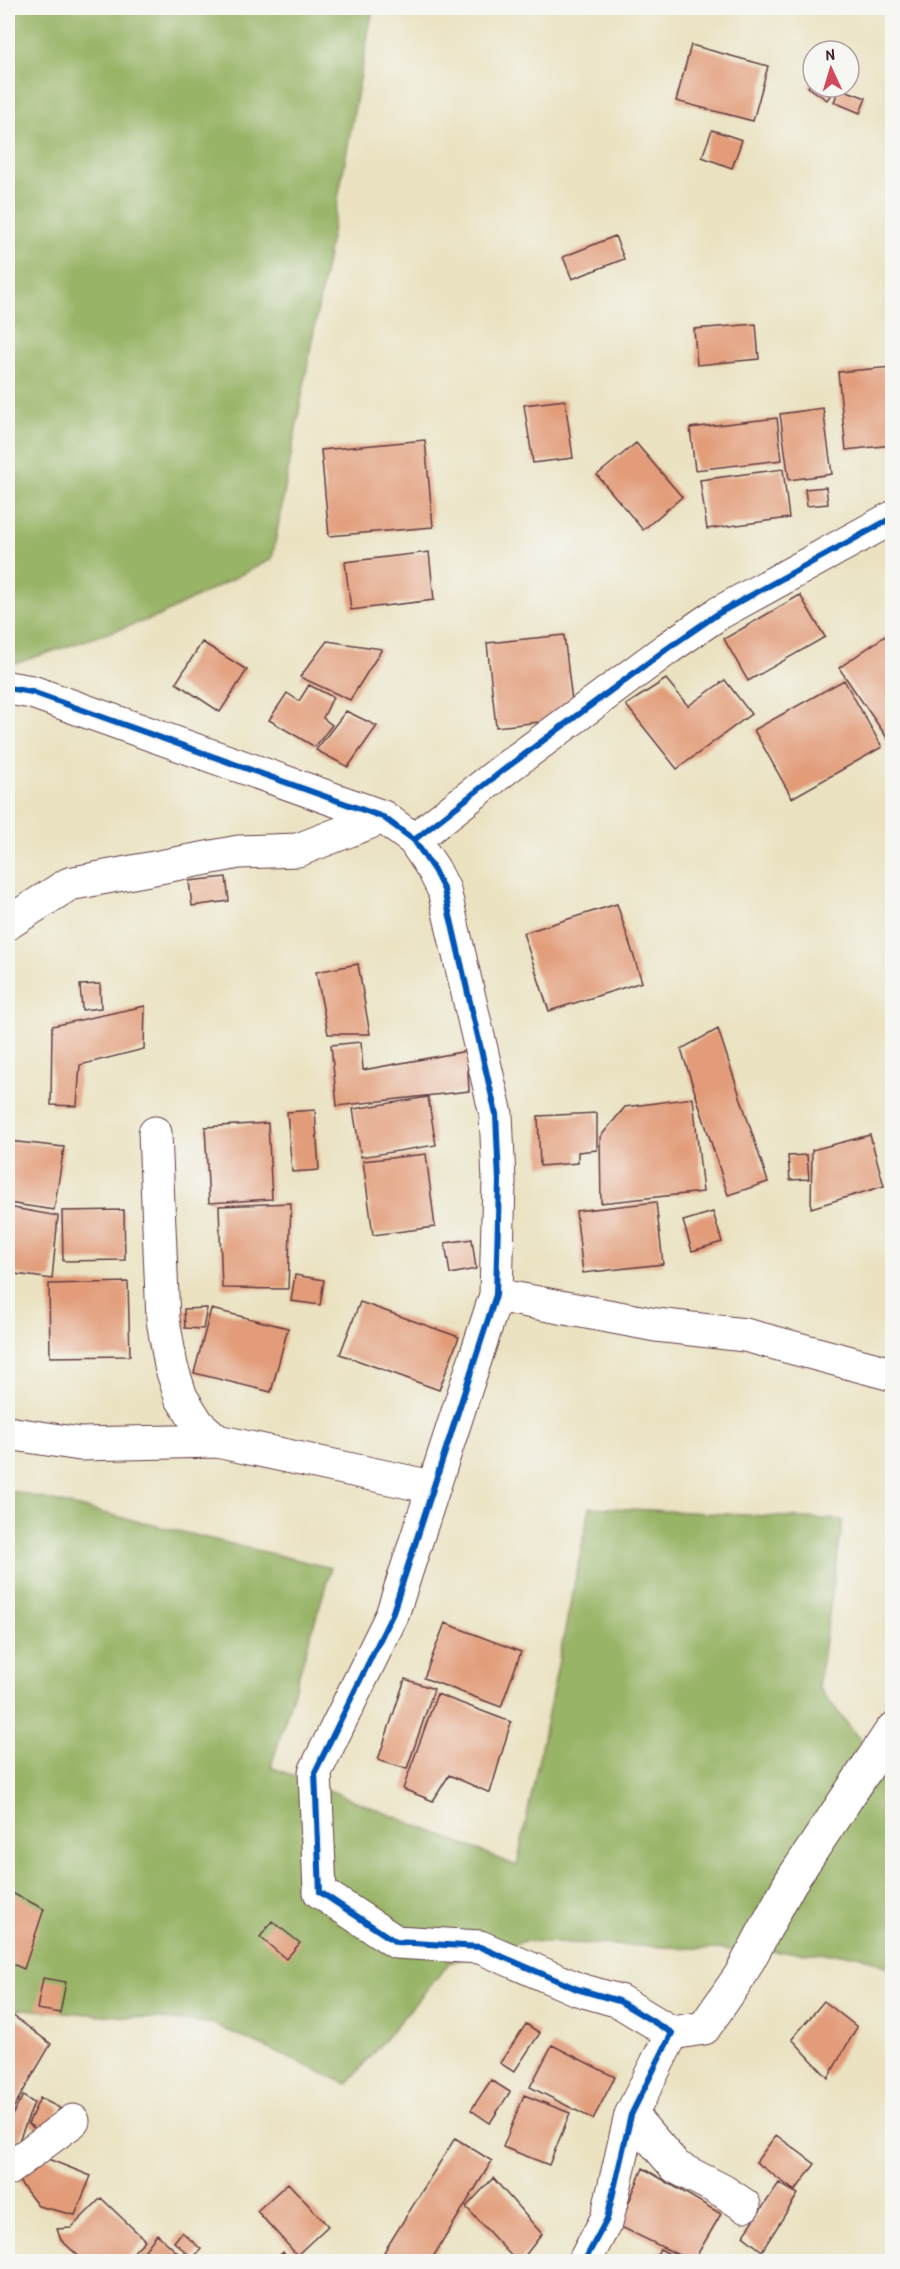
<svg xmlns="http://www.w3.org/2000/svg" width="900" height="2269" font-family="'Patrick Hand',sans-serif">
  <rect width="100%" height="100%" fill="#f6f6f2"/>
  <filter id="ink" filterUnits="userSpaceOnUse"><feTurbulence type="fractalNoise" baseFrequency=".0167" numOctaves="2"/><feDisplacementMap in="SourceGraphic" scale="12" xChannelSelector="R" yChannelSelector="G"/><feConvolveMatrix kernelMatrix="1 2 1 2 8 2 1 2 1" color-interpolation-filters="sRGB"/></filter>
  <filter id="wash" filterUnits="userSpaceOnUse"><feTurbulence type="fractalNoise" baseFrequency=".008" numOctaves="4" result="noise"/><feDisplacementMap in="SourceGraphic" scale="24" xChannelSelector="R" yChannelSelector="G"/><feGaussianBlur stdDeviation="1.35" result="paint"/><feColorMatrix in="noise" values="0 0 0 0 0 0 0 0 0 0 0 0 0 0 0 0 0 1.4 0 .05"/><feComposite in="paint" operator="in"/></filter>
  <g filter="url(#wash)">
    <rect width="100%" height="100%" fill="#eae2c1"/>
    <!-- forest -->
    <path fill="#98b466" stroke="#716a48" stroke-width="1.5" d="M8 8H373L272 559 159 616 8 666Z
      M8 1490 331 1568 271 1767 517 1866 590 1507 843 1520 818 1687 892 1780V1969L858 1955 524 1941 449 1963 347 2084 211 2023 22 2009 8 2012Z"/>
    <g id="blocks">
      <!-- building -->
      <path fill="#e29c79" d="M691 45 768 66 753 121 676 101Z
        M813 79V87H836L827 100 808 87Z
        M839 88 866 98 860 113 834 102Z
        M712 130 742 140 732 168 702 157Z
        M615 236 624 259 572 279 563 257Z
        M756 324 759 359 697 365 694 329Z
        M892 367V445L846 450 838 372Z
        M565 400 573 458 533 463 524 405Z
        M823 408 832 474 789 480 780 414Z
        M777 418 782 460 695 470 690 428Z
        M425 440 433 527 329 536 321 450Z
        M636 443 682 497 643 530 597 475Z
        M783 469 789 518 707 529 700 480Z
        M826 487 828 504 807 506 805 489Z
        M429 552 434 600 351 610 345 562Z
        M800 595 825 637 748 681 724 639Z
        M564 635 574 718 496 727 487 643Z
        M885 636 892 647V745L839 668Z
        M327 641 382 649 350 700 300 677Z
        M202 642 247 670 220 712 176 683Z
        M666 679 688 706 725 680 751 714 677 769 626 705Z
        M844 680 882 747 792 798 754 730Z
        M309 685 333 697 323 718 332 725 315 747 269 720 287 693 299 701Z
        M346 711 377 726 348 767 316 750Z
        M226 877 229 901 192 906 189 881Z
        M617 904 642 982 549 1011 523 933Z
        M358 964 370 1034H328L316 972Z
        M100 984 101 1008 82 1010 80 985Z
        M145 1006 144 1049 80 1065 77 1106 51 1105 52 1026Z
        M718 1029 768 1182 728 1195 681 1049Z
        M361 1042 363 1070 467 1051 469 1091 337 1106 331 1045Z
        M428 1097 436 1145 361 1157 353 1109Z
        M693 1098 703 1192 601 1203 600 1137 625 1107Z
        M315 1110 319 1170 292 1172 287 1112Z
        M597 1113V1150L578 1152V1163L540 1166 538 1116Z
        M268 1123 272 1199 209 1203 205 1127Z
        M870 1135 884 1186 811 1208 812 1150Z
        M8 1141 64 1147 54 1210 8 1203Z
        M426 1154 435 1227 373 1235 363 1161Z
        M807 1155 809 1179 790 1180 788 1156Z
        M656 1202 663 1264 583 1273 576 1211Z
        M291 1203 288 1289 222 1288 219 1206Z
        M8 1207 58 1216 52 1279 8 1273Z
        M124 1210 125 1260 63 1261 62 1211Z
        M713 1212 722 1242 692 1251 683 1221Z
        M472 1239 476 1269 450 1274 445 1243Z
        M295 1275 324 1280 320 1305 291 1301Z
        M128 1282 130 1356 50 1357 49 1284Z
        M360 1302 459 1337 439 1390 340 1354Z
        M207 1308 203 1329 185 1328 184 1309Z
        M211 1309 288 1328 271 1392 194 1373Z
        M445 1623 521 1652 501 1707 424 1678Z
        M405 1679 434 1689 407 1769 378 1760Z
        M437 1694 511 1722 490 1793 449 1775 433 1801 403 1789Z
        M8 1891 44 1909 24 1969 8 1962Z
        M272 1921 300 1943 286 1959 260 1937Z
        M43 1978 66 1982 60 2013 37 2009Z
        M824 2001 857 2027 828 2078 792 2039Z
        M8 2012 51 2044 8 2117Z
        M526 2024 540 2033 514 2072 500 2063Z
        M552 2045 615 2077 593 2119 530 2087Z
        M491 2080 510 2092 490 2123 471 2110Z
        M524 2095 570 2113 549 2165 503 2147Z
        M23 2096 34 2103 16 2148 8 2141V2123Z
        M40 2098 60 2108 44 2134 28 2124Z
        M776 2135 815 2164 795 2191 756 2162Z
        M455 2138 492 2161 430 2262H399L384 2252Z
        M38 2155 91 2176 75 2215 38 2206 18 2180Z
        M643 2168 721 2214 693 2262 619 2226Z
        M493 2178 542 2234 520 2262H517L466 2207Z
        M288 2183 328 2226 297 2255 257 2211Z
        M779 2183 798 2194 762 2251 743 2236Z
        M101 2198 145 2240 124 2262H85L61 2240 57 2229 71 2228Z
        M182 2232 201 2249 193 2258 174 2242Z
        M157 2234 188 2262H136Z
        M660 2249 685 2262H653Z
        M283 2252 291 2262H272Z"/>
    </g>
  </g>
  <g filter="url(#ink)">
    <use href="#blocks" fill-opacity="0" stroke="#623c42" stroke-width="1.5"/>
    <g fill="none" stroke-linecap="round" stroke-linejoin="round">
      <defs>
        <path id="minor" d="M8 688 32 692 383 817 414 840 434 870 444 890 496 1114 499 1181 496 1295 392 1615 315 1772 320 1892 396 1942 480 1947 577 1989 619 2001 672 2033 631 2115 607 2219 584 2262
          M414 840 506 768 668 648 719 613 892 518
          M8 923 69 884 239 852 298 850 383 817
          M155 1133 163 1320 171 1366 181 1397 198 1424 217 1441 432 1487
          M496 1295 656 1325 745 1335 892 1374
          M8 1433 80 1444 217 1441
          M672 2033 704 2028 740 1976 790 1883 892 1730
          M631 2115 676 2167 723 2191 744 2205
          M8 2169 73 2121"/>
      </defs>
      <!-- minor casing -->
      <use href="#minor" stroke="#623c42" stroke-width="35"/>
      <!-- minor -->
      <use href="#minor" stroke="#fff" stroke-width="33"/>
      <defs>
        <path id="cycleway" d="M8 688 32 692 383 817 414 840 434 870 444 890 496 1114 499 1181 496 1295 392 1615 315 1772 320 1892 396 1942 480 1947 577 1989 619 2001 672 2033 631 2115 607 2219 584 2262
          M414 840 506 768 668 648 719 613 892 518"/>
      </defs>
      <!-- cycleway casing -->
      <use href="#cycleway" stroke="#f6f6f2" stroke-width="10"/>
      <!-- cycleway -->
      <use href="#cycleway" stroke="#0057b8" stroke-width="6"/>
    </g>
  </g>
  <!-- margin -->
  <rect width="900" height="2269" fill="none" stroke="#f6f6f2" stroke-width="30"/>
  <!-- north arrow -->
  <g transform="translate(831 69) rotate(356)"><circle r="28" fill="#f6f6f2" stroke="#b1a0a2" stroke-width="1.5"/>
  <path d="M0-4.5L10 22L0 15L-10 22Z" fill="#d1495b"/>
  <text y="-9" font-size="16" font-weight="bold" text-anchor="middle" fill="#4a1f2b">N</text>
  </g>
</svg>
